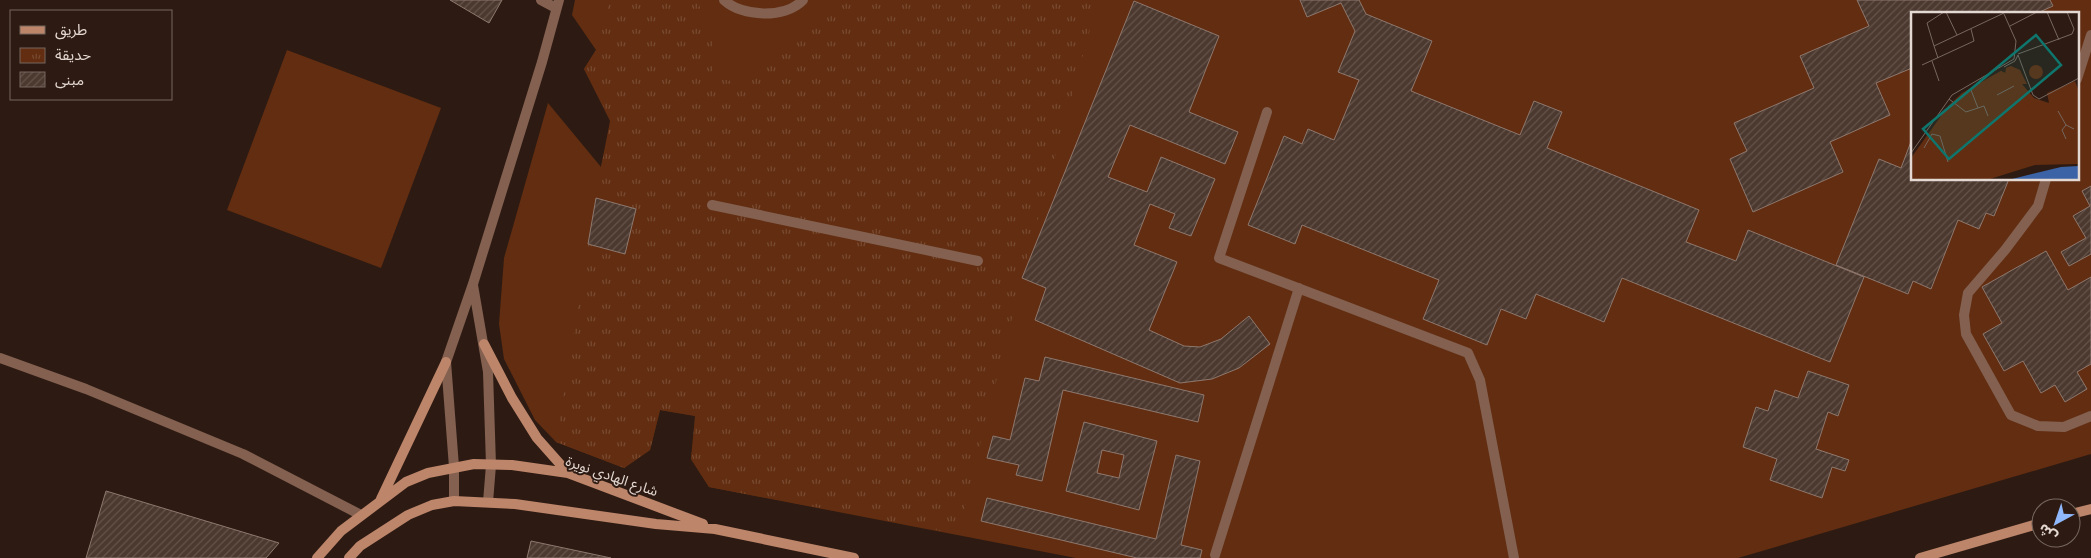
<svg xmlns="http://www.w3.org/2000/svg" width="2091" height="558" font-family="Jost,'Noto Sans Arabic',sans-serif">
  <defs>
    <pattern id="park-tufts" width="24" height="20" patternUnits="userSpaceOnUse" patternTransform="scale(1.25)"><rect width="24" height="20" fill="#622d10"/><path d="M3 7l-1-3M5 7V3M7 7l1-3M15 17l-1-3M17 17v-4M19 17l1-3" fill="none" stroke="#784b32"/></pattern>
    <pattern id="building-hatch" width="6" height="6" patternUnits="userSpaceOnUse" patternTransform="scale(1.25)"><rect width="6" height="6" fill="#4b382e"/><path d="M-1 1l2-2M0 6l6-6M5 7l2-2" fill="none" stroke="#65544b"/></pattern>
  </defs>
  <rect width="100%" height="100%" fill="#2d1b13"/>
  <!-- green -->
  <path fill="#622d10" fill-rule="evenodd" d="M575 0H2091V454L1738 558H1076L709 487 691 459 696 416 660 410 650 450 624 468 556 442 535 420 504 359 499 324 504 258 548 103 601 167 610 121 584 69 596 50 572 15ZM1912 14H2077V179H1912Z
    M287 50 441 108 381 268 227 210Z"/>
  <!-- park -->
  <path fill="url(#park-tufts)" d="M609 0H697L713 39V77L749 85 774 48 831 0H1098L1022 278 958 534 709 487 691 459 695 416 660 410 650 450 624 468 556 442 601 167 611 121 584 69 596 50Z"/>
  <!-- building -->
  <path fill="url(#building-hatch)" stroke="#8e786e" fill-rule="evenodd" d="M450 0H502L489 23Z
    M1300 0H1359L1366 14 1432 41 1411 91 1520 135 1534 101 1562 112 1547 148 1699 210 1686 242 1736 261 1748 230 1864 277 1830 362 1622 278 1604 322 1536 294 1526 319 1501 309 1487 345 1423 319 1439 280 1302 225 1295 244 1248 225 1284 136 1302 144 1308 129 1334 140 1359 80 1338 72 1355 31 1341 3 1307 17Z
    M1857 0H2050L2053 6 2035 14H1912V68L1876 83 1890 115 1830 142 1843 172 1753 212 1730 159 1747 151 1734 123 1814 88 1800 56 1869 26Z
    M1134 1 1219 36 1189 112 1238 132 1225 164 1130 125 1108 177 1147 192 1161 157 1215 179 1191 236 1169 228 1175 214 1150 204 1134 245 1177 262 1149 330 1184 346 1200 347 1221 339 1249 316 1270 344 1239 368 1212 379 1180 383 1035 320 1046 288 1022 278Z
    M1912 139V179H2009L1994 216 1986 213 1979 229 1958 220 1931 289 1913 281 1908 294 1836 265 1879 159 1901 168Z
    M2091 186V254L2069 266 2061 252 2086 238 2073 216 2090 206 2082 191Z
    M596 198 636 209 625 254 588 244Z
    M2046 251 2068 290 2091 277V364L2077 372 2087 389 2065 402 2055 385 2041 393 2023 361 2004 371 1983 334 2002 323 1982 287Z
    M1045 357 1204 395 1198 422 1063 390 1042 481 1016 475 1019 465 987 458 993 436 1010 440 1025 378 1039 381Z
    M1808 371 1849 385 1838 416 1828 412 1816 449 1849 460 1845 471 1832 467 1822 498 1770 480 1777 459 1743 447 1756 407 1768 411 1775 390 1798 398Z
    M1084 422 1157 441 1139 510 1066 491ZM1102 450 1124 455 1119 478 1097 473Z
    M1176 455 1200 461 1181 545 1202 550 1200 558H1137L981 521 987 498 1156 539Z
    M106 491 279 543 266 558H86Z
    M531 541 611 558H527Z"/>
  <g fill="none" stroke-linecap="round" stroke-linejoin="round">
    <!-- lane -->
    <path stroke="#836050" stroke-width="10" d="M541 0 556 8
      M724 0C742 17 785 19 803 0
      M2077 79 2091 35
      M1267 112 1219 258 1468 353 1480 380 1514 558
      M2046 179 2038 206 2005 250 1968 293 1964 315 1966 334 2011 415 2038 426 2064 427 2091 416
      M712 205 978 261
      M1215 555 1299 288"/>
    <!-- street -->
    <path stroke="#836050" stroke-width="10" d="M473 285 488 372 491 465 488 502
      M0 358 86 389 243 454 361 515
      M454 501V467L446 362 473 284 542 62 559 0"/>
    <!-- secondary -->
    <path stroke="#bd856a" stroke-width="10" d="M484 344 512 398 537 438 568 473
      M381 499 446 362
      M2071 514 2091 509
      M317 558 341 531 406 482 428 473 474 464 512 465 568 473 703 524
      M349 558 360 546 408 515 432 505 454 501 515 504 656 524 715 529 854 558
      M1920 558 2041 523"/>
  </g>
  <g text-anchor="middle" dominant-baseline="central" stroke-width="4" stroke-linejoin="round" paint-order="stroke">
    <!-- street labels -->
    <g font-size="14" fill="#e4d8d2" stroke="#2d1b13">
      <text transform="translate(612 476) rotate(19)">شارع الهادي نويرة</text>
    </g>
  </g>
  <!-- overview -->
  <g transform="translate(1911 12)">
    <rect width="168" height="168" fill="#2d1b13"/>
    <path d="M118 60a7 7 0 1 1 14 0a7 7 0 1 1-14 0ZM100 54 109 58 116 72H111L123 86 138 91 136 81 164 69 167 77V152L124 153 79 167H0V146L37 94 51 81 90 59 95 61V56Z" fill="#622d10"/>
    <path d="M100 54 119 85 117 97 116 87 106 82 105 91 114 98 105 103 102 101 98 106 104 110V130L74 68 90 59 94 62 95 56Z" fill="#622d10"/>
    <path d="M167 154V167H101L150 155Z" fill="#3b63a6"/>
    <path fill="none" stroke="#76675f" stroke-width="1" d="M35 0 46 23M136 0 148 28M93 2 105 29M99 14 126 0M23 34 16 11 33 0M107 42 161 22 163 17 156 0M107 43 122 83 128 87 168 66M27 46 23 34 93 1M21 49 28 69M11 53 63 29 60 17M93 55 104 49 107 43M60 78 67 96M86 83 103 74M38 87 55 100 73 94 77 104M147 99 155 113 163 117M155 113 151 118 155 127M13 136 21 122 29 124 37 150M0 141 41 83 103 47 105 29"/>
    <path fill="#0f766e" fill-opacity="0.15" stroke="#0f766e" stroke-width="2.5" d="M125 23 150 53 38 147 12 117Z"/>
    <rect width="168" height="168" fill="none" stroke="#e4d8d2" stroke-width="2.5"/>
  </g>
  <!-- legend -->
  <rect x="10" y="10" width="162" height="90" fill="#2d1b13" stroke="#76675f"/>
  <rect x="20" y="26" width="25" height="8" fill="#bd856a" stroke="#76675f"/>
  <text x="55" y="35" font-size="15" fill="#e4d8d2">طريق</text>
  <rect x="20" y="48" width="25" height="15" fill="url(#park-tufts)" stroke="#76675f"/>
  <text x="55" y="60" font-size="15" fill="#e4d8d2">حديقة</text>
  <rect x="20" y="72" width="25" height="15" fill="url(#building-hatch)" stroke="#76675f"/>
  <text x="55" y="85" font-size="15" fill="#e4d8d2">مبنى</text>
  <!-- north arrow -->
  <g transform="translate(2056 523) rotate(220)"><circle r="24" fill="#2d1b13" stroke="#76675f"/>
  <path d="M0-4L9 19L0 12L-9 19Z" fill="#8fb8fd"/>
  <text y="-8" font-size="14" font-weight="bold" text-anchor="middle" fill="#e4d8d2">ش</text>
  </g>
</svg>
